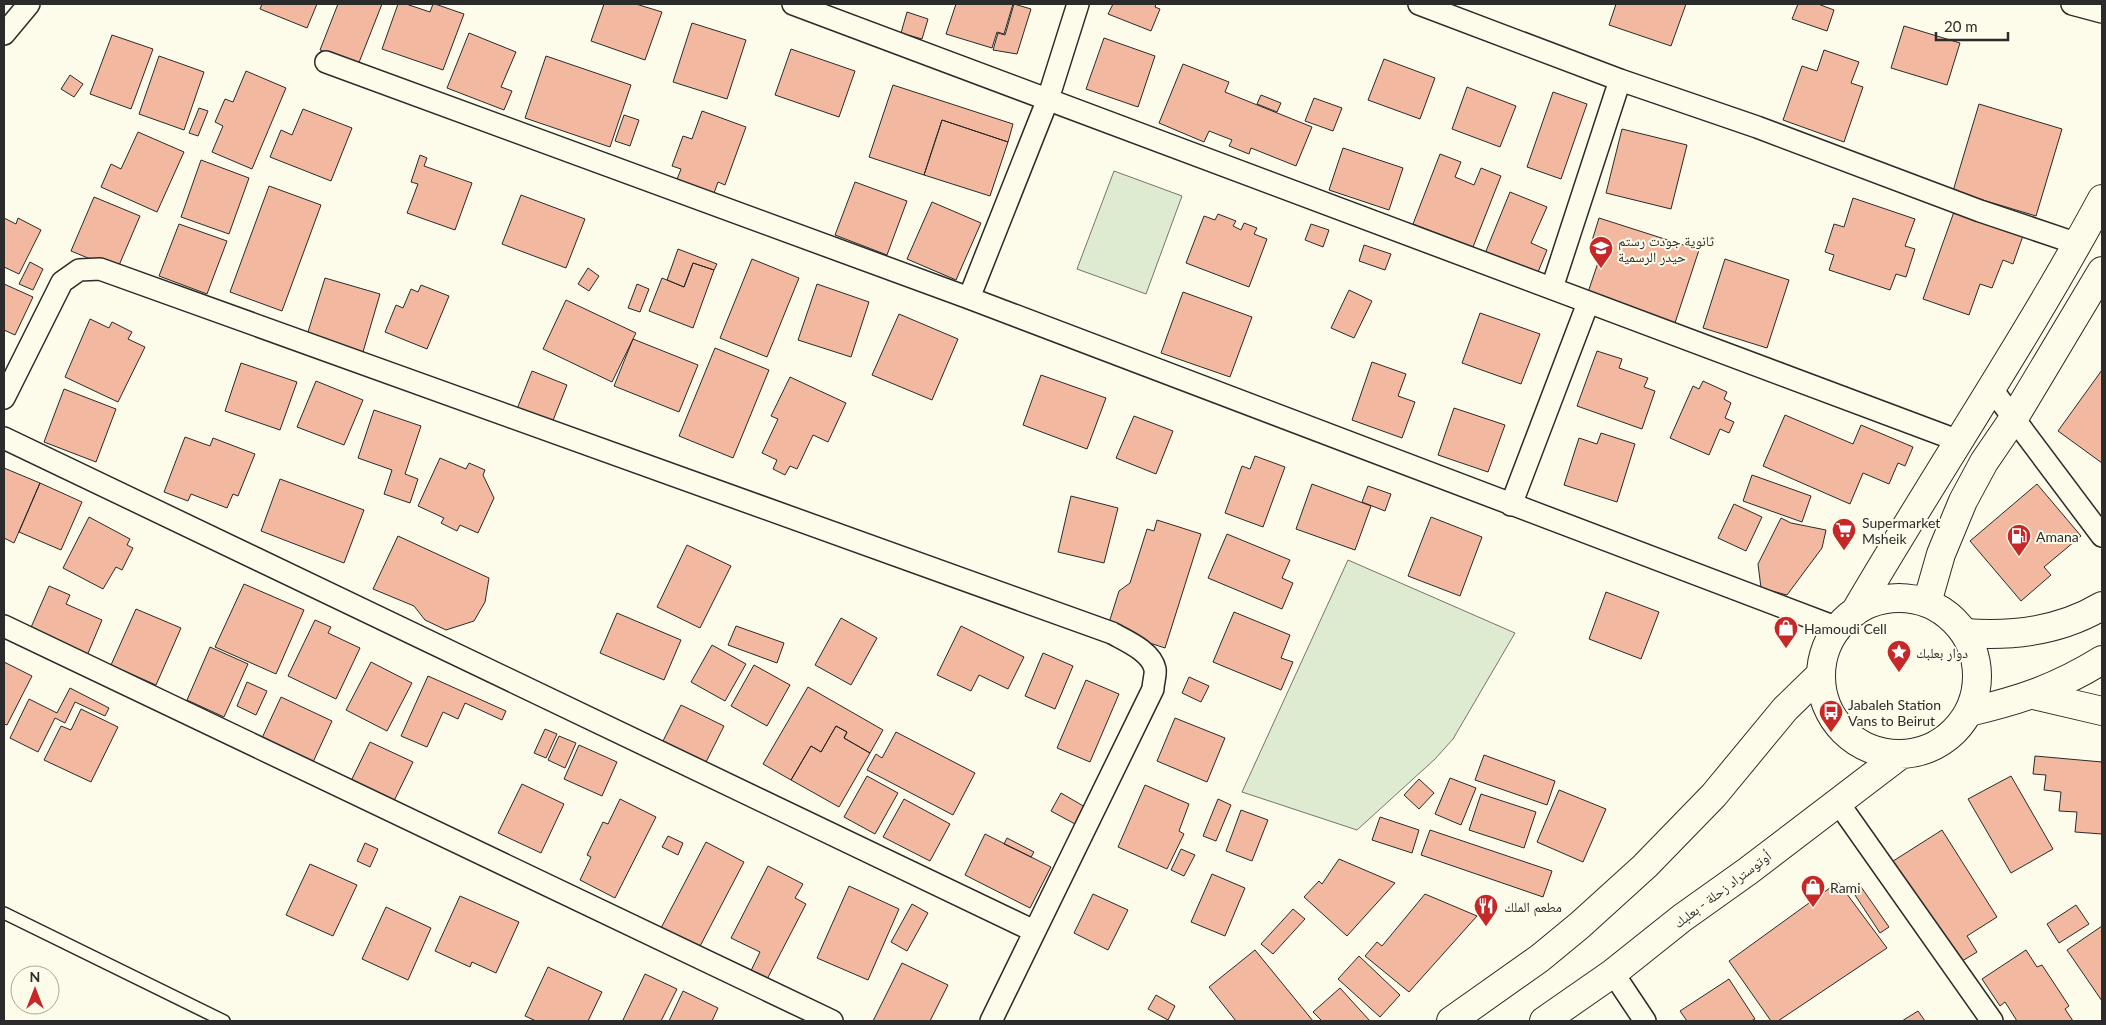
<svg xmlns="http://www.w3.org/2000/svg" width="2106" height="1025" font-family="Lato,'Noto Naskh Arabic',sans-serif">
  <rect width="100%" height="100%" fill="#fdfbea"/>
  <!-- green -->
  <path fill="#deebd1" stroke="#74746e" d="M1114 171 1182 196 1146 294 1077 269Z
    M1348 560 1515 633 1453 739 1435 759 1357 830 1242 792Z"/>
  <!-- building -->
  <path fill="#f2b8a0" stroke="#2b2b2b" d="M262 4H317L307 28 260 9Z
    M338 4H382L358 65 320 50Z
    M398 4H406L430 12 433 4H435L464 14 443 70 382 49Z
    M604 4H636L662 12 645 60 591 41Z
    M956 4H1013L1004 34 997 32 992 48 946 34Z
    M1014 4 1031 9 1017 54 993 50 998 33 1005 35Z
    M1113 4H1156L1155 7 1160 9 1151 31 1108 14Z
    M1616 4H1686L1671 46 1609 25Z
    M1798 4H1818L1834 10 1827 31 1792 19Z
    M907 12 928 19 922 39 901 33Z
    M692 23 746 40 727 99 673 82Z
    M1904 26 1960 43 1947 85 1891 68Z
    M469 33 516 52 501 87 512 91 504 110 447 88Z
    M112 35 153 49 131 109 90 94Z
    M1104 38 1155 56 1138 107 1086 89Z
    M791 49 855 71 839 117 775 95Z
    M1824 50 1859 62 1851 83 1863 87 1844 142 1783 120 1802 66 1817 71Z
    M159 56 204 72 184 130 139 114Z
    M546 56 631 85 610 147 525 118Z
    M1384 59 1435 78 1420 119 1368 100Z
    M1183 64 1229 82 1225 92 1312 127 1296 166 1251 148 1249 154 1229 146 1232 140 1209 131 1204 142 1159 123Z
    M246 71 286 88 252 169 212 152 223 126 215 122 225 99 233 102Z
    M70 75 83 84 74 97 61 89Z
    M893 85 1013 124 1008 142 942 120 924 175 869 157Z
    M1467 87 1516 106 1500 147 1452 129Z
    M1553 92 1587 104 1561 179 1527 167Z
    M1261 95 1281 103 1277 112 1257 104Z
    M1314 98 1342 108 1333 131 1305 121Z
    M1979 104 2062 129 2036 216 1953 191Z
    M199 108 208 111 198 136 189 133Z
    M303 109 352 128 331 181 270 157 281 130 292 135Z
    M702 111 746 127 725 185 718 182 713 196 676 182 681 169 672 166 683 136 692 139Z
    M624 115 639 120 630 146 615 141Z
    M942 120 1008 142 990 196 924 175Z
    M1622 129 1687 145 1671 209 1606 193Z
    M138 132 184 152 157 212 101 187 111 164 121 169Z
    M1343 148 1403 168 1389 210 1329 190Z
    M1440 154 1461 162 1455 177 1474 185 1481 168 1501 176 1473 247 1413 224Z
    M420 155 427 158 424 166 472 183 455 230 407 213 418 184 411 182Z
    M201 160 249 178 229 234 181 217Z
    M855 182 907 201 887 255 835 235Z
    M269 186 321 205 282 311 230 292Z
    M1510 192 1547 207 1531 243 1547 250 1536 277 1484 256Z
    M521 195 585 219 566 268 502 244Z
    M94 197 140 216 117 270 71 251Z
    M1853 198 1915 219 1905 246 1915 249 1906 277 1896 274 1890 290 1829 270 1834 255 1825 252 1834 224 1844 227Z
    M932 202 981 223 956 280 907 259Z
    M1955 209 2024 233 2013 264 2003 260 1992 288 1980 284 1969 315 1923 299Z
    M1218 214 1236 221 1233 226 1241 230 1244 223 1257 228 1254 234 1267 239 1249 287 1186 263 1204 216 1215 220Z
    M4 218 16 224 18 218 41 230 19 274 4 267Z
    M1599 218 1699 250 1673 329 1585 301 1603 248 1591 244Z
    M179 224 227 241 207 294 159 276Z
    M1311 224 1329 230 1323 247 1305 240Z
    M1364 245 1391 254 1385 270 1359 261Z
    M678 249 717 264 714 270 693 263 684 287 667 280Z
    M752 259 799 278 767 357 720 338Z
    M1725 259 1789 280 1767 348 1703 328Z
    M30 262 43 269 33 290 19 284Z
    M693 263 714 270 693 328 649 311 662 278 684 287Z
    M588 268 599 276 589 291 578 284Z
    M325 278 380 294 363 352 307 335Z
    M4 284 33 297 15 335 4 330Z
    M637 284 649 289 640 312 628 308Z
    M817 284 869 302 851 357 798 340Z
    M421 285 449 296 427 349 385 332 396 305 403 308 411 289 418 292Z
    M1349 290 1372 301 1354 338 1331 328Z
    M1183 292 1252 317 1230 377 1161 353Z
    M566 300 636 333 612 382 543 349Z
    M1480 313 1540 334 1521 384 1462 363Z
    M899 314 958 339 932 400 872 375Z
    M90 319 109 328 112 322 132 332 128 339 145 347 118 402 65 377Z
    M633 339 698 365 679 412 614 386Z
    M715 348 769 370 733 458 679 436Z
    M1597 351 1622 359 1619 368 1648 378 1644 387 1655 391 1642 429 1577 406Z
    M1372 362 1406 374 1398 396 1415 402 1402 438 1352 420Z
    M241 363 297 382 280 430 225 411Z
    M2102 370V463L2058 431Z
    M532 371 567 385 552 423 517 409Z
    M1041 375 1106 398 1087 449 1023 425Z
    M790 377 846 403 828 442 813 435 797 469 790 466 785 475 773 469 777 460 762 453 778 419 771 416Z
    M316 381 363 400 344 445 297 427Z
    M1703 381 1727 392 1724 399 1731 403 1725 418 1734 422 1729 433 1720 429 1709 455 1670 438 1693 386 1699 389Z
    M64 389 116 409 96 462 44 442Z
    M1454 408 1505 425 1488 472 1438 455Z
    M374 410 421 426 405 474 418 479 410 503 384 494 392 470 358 458Z
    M1785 415 1853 444 1861 425 1913 447 1905 466 1898 463 1889 484 1863 473 1850 504 1763 466Z
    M1134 416 1173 431 1156 474 1116 458Z
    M1601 433 1635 444 1617 502 1564 485 1579 438 1597 444Z
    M185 437 210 446 213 438 255 454 238 496 233 494 227 508 191 494 188 501 164 492Z
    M1255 456 1285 467 1263 527 1225 513 1242 466 1250 469Z
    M440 458 466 469 469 463 485 470 483 475 494 498 478 533 460 525 457 531 441 523 444 518 418 506Z
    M4 468 40 483 14 543 4 538Z
    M1752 475 1811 496 1802 522 1743 501Z
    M280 479 364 510 344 563 261 531Z
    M40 483 82 502 61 550 19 532Z
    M1312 484 1371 506 1355 550 1296 529Z
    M2037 484 2081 536 2044 567 2051 575 2021 601 1970 541Z
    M1368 486 1391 494 1385 511 1362 502Z
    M1071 496 1118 508 1104 563 1058 552Z
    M1734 504 1762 517 1746 551 1718 538Z
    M89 517 130 539 127 545 133 548 122 570 116 567 103 589 63 568Z
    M1431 517 1482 537 1460 596 1408 576Z
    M1781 518 1791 523 1826 530 1822 548 1787 595 1761 588 1758 564Z
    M1157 520 1201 534 1165 648 1107 629 1119 591 1130 583 1147 529 1154 531Z
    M1227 534 1290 560 1282 578 1293 583 1282 609 1208 578Z
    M398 536 489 578 485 602 474 621 446 630 425 620 414 606 373 589Z
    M687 545 731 566 700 628 657 607Z
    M244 584 304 610 276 674 215 647Z
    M49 586 70 595 66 604 102 620 86 658 29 632Z
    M1606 592 1659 612 1641 659 1589 639Z
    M136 609 181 628 156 685 111 665Z
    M1234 612 1290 635 1281 658 1293 662 1281 690 1213 662Z
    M617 613 681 640 664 680 600 653Z
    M841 618 877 638 851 685 815 665Z
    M315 620 331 627 328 633 360 648 336 699 288 676Z
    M736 626 784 643 777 663 728 645Z
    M961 626 1024 657 1008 689 979 675 971 691 937 675Z
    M712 645 746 664 725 701 691 682Z
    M210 647 248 664 224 717 187 700Z
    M1043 653 1073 666 1055 709 1025 696Z
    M4 662 32 676 7 725 4 724Z
    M371 662 412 683 387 731 346 710Z
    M754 665 790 685 767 726 731 706Z
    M428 676 506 711 502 720 465 703 458 719 443 712 427 747 401 736Z
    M1189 677 1209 686 1201 702 1182 693Z
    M1086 680 1119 694 1090 762 1057 748Z
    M247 682 267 691 256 715 237 706Z
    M808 687 883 730 870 753 844 738 847 732 836 726 821 752 811 746 791 780 763 764Z
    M70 688 109 708 105 716 75 702 65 723 55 718 38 752 10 738 29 699 57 713Z
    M281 697 332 721 313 762 262 738Z
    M681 705 724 726 706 762 663 741Z
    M81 709 118 727 91 782 44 760 61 726 71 730Z
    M1175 718 1225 738 1207 782 1157 761Z
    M836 726 847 732 844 738 870 753 839 807 791 780 811 746 821 752Z
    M545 729 557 734 546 758 534 753Z
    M896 732 975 773 953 815 867 770 876 754 882 758Z
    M559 736 576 743 565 768 548 760Z
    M370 742 413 762 393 803 350 783Z
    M579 745 617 762 602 796 564 779Z
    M1484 755 1555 781 1547 805 1475 780Z
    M2035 756 2102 762V834L2075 832 2077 812 2059 811 2061 792 2044 790 2046 775 2033 774Z
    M867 776 898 793 875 834 844 817Z
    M2011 776 2053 849 2011 873 1968 799Z
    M1450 778 1476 788 1461 825 1435 814Z
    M1419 779 1434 793 1419 809 1404 795Z
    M522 784 564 804 541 853 498 833Z
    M1145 785 1189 804 1179 831 1184 834 1167 869 1118 847Z
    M1559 790 1606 809 1583 862 1537 842Z
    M1061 793 1085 807 1075 824 1051 811Z
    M1481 794 1536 812 1524 848 1469 830Z
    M620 799 656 817 615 898 580 880 591 857 587 855 603 822 608 824Z
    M904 799 950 824 930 861 883 837Z
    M1218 799 1231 805 1216 841 1203 836Z
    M1241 810 1268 820 1252 861 1226 851Z
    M1380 817 1419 830 1412 853 1372 840Z
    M1430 830 1552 871 1543 897 1421 855Z
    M1942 830 1997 917 1967 936 1977 952 1954 966 1890 863Z
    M985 834 1051 867 1030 908 965 875Z
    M668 836 683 843 678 855 662 847Z
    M1007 838 1034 852 1031 857 1004 844Z
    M706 842 744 862 698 950 660 930Z
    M365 843 378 849 370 867 357 861Z
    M1181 849 1195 855 1184 876 1171 870Z
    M1339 859 1395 883 1347 936 1304 897 1319 881 1322 884Z
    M310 864 357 885 333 936 286 915Z
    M768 866 803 884 795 898 806 904 763 987 747 979 760 952 731 938Z
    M1212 874 1245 888 1225 936 1191 922Z
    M1838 882 1887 948 1778 1021H1771L1729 961Z
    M1859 884 1889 927 1880 933 1851 889Z
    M849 886 899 909 868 980 817 958Z
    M1093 894 1128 910 1108 950 1074 933Z
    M1425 894 1477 916 1409 992 1365 956 1377 942 1382 946Z
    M460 896 519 922 496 973 472 962 470 967 435 951Z
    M912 904 928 913 907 951 891 942Z
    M2076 905 2089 924 2059 943 2047 924Z
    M386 907 431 928 408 980 362 959Z
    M1293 909 1305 919 1273 954 1261 944Z
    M2102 926V1001L2067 950Z
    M1255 950 1313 1021H1236L1209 987Z
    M2026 950 2037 967 2042 965 2069 1006 2065 1009 2073 1021H2017L2005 1002 2000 1006 1982 979Z
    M1359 956 1400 995 1380 1017 1338 979Z
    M902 963 948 985 930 1021H873Z
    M548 967 602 992 588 1021H536L525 1016Z
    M645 974 677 989 661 1021H625L623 1020Z
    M1729 979 1755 1019 1751 1021H1687L1680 1011Z
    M1340 988 1370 1021H1322L1313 1012Z
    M683 991 718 1008 712 1021H669Z
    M1156 995 1175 1006 1168 1020 1148 1009Z
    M1918 1011 1925 1021H1902Z"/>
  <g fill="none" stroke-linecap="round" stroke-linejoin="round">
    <defs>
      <path id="service" d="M4 913 224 1021"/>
      <path id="minor" d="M793 4 1959 441
        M1419 4 1620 80 1757 127 1980 211 2078 244
        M2072 4 2102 12
        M4 34 29 4
        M326 62 969 298 1838 628
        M1552 288 1620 80
        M969 298 1048 99 1078 4
        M1991 388 2102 536
        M4 398 62 282 79 270 100 269 1112 633C1126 641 1151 651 1155 669 1156 675 1153 683 1153 689L991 1021
        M4 438 1034 931
        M1511 505 1588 303
        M4 626 832 1021
        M1837 801 1992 1021
        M1613 973 1645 1021"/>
      <path id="tertiary" d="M2034 695 2102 711"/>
      <path id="secondary" d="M1965 633C2014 637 2060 631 2102 606
        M1969 712C2020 700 2057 688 2102 660"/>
      <path id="trunk" d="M1821 676a78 78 0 1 1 156 0a78 78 0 1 1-156 0Z
        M1927 603 1941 554 1963 501 1984 462 2014 418 2102 271
        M1855 612C1936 473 2026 340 2102 199
        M1451 1021 1540 958 1580 925 1645 866 1714 795 1785 709 1820 675
        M1544 1021 1613 973 1682 918 1748 871 1900 755"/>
    </defs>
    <!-- service casing -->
    <use href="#service" stroke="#2b2b2b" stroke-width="14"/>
    <!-- minor casing -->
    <use href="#minor" stroke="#2b2b2b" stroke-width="24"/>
    <!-- tertiary casing -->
    <use href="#tertiary" stroke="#2b2b2b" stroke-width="30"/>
    <!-- secondary casing -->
    <use href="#secondary" stroke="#2b2b2b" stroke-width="30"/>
    <!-- trunk casing -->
    <use href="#trunk" stroke="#2b2b2b" stroke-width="30"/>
    <!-- service -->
    <use href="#service" stroke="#fdfbea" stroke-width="11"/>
    <!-- minor -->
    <use href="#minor" stroke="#fdfbea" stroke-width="21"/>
    <!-- tertiary -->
    <use href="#tertiary" stroke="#fdfbea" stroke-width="28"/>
    <!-- secondary -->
    <use href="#secondary" stroke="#fdfbea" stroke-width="28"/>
    <!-- trunk -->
    <use href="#trunk" stroke="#fdfbea" stroke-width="28"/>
  </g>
  <!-- icons -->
  <defs>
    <symbol id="school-pin" viewBox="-11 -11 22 30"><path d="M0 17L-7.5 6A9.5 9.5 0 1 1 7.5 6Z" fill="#c62828" stroke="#fdfbea"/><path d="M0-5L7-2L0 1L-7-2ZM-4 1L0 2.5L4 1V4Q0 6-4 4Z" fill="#fff"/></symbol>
    <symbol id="supermarket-pin" viewBox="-11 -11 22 30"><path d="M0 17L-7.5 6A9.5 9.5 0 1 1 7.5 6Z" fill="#c62828" stroke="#fdfbea"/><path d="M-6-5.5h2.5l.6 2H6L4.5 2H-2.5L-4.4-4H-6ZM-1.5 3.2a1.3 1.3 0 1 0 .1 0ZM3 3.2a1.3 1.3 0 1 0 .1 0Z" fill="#fff"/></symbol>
    <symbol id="fuel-pin" viewBox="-11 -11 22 30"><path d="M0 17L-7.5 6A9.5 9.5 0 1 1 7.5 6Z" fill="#c62828" stroke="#fdfbea"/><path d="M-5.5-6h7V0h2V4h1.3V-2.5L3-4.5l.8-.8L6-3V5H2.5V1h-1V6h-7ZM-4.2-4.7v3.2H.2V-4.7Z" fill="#fff"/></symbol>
    <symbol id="shop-pin" viewBox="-11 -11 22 30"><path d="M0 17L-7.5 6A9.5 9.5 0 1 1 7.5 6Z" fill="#c62828" stroke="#fdfbea"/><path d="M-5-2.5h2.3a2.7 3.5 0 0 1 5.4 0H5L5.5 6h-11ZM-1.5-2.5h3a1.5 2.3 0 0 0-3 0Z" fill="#fff"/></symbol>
    <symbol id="sight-pin" viewBox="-11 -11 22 30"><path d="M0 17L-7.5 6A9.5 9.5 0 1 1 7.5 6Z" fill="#c62828" stroke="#fdfbea"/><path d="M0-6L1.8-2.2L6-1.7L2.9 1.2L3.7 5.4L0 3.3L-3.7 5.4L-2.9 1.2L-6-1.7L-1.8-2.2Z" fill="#fff"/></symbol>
    <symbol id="bus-pin" viewBox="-11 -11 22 30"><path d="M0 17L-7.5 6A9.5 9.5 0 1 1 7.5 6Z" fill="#c62828" stroke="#fdfbea"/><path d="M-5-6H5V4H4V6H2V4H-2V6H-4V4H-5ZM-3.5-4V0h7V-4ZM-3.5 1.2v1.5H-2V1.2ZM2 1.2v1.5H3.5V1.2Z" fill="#fff"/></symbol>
    <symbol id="restaurant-pin" viewBox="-11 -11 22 30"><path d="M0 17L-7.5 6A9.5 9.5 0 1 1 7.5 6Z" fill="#c62828" stroke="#fdfbea"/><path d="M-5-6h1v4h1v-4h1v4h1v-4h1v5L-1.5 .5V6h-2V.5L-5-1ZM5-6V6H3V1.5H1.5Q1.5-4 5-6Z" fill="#fff"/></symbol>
  </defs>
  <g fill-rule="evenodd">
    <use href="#school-pin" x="1587" y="234" width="28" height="38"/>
    <use href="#supermarket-pin" x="1830" y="516" width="28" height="38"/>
    <use href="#fuel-pin" x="2005" y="522" width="28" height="38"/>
    <use href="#shop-pin" x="1772" y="614" width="28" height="38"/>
    <use href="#sight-pin" x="1885" y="638" width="28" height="38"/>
    <use href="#bus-pin" x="1817" y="698" width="28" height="38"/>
    <use href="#shop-pin" x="1799" y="873" width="28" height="38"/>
    <use href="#restaurant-pin" x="1472" y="892" width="28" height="38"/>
  </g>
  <g text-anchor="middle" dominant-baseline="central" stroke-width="4" stroke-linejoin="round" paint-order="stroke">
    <!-- poi labels -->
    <g font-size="14" fill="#2b2b2b" stroke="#fdfbea" text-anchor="start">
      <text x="1618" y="240">ثانوية جودت رستم<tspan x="1618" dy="16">حيدر الرسمية</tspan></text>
      <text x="1862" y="522">Supermarket<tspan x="1862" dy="16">Msheik</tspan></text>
      <text x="2036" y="536">Amana</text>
      <text x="1804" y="628">Hamoudi Cell</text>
      <text x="1916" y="652">دوار بعلبك</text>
      <text x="1848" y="704">Jabaleh Station<tspan x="1848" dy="16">Vans to Beirut</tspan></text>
      <text x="1830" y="887">Rami</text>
      <text x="1504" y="906">مطعم الملك</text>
    </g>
    <!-- street labels -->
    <g font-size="14" fill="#2b2b2b" stroke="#fdfbea">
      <text transform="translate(1722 889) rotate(-37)">أوتوستراد زحلة - بعلبك</text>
    </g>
  </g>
  <!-- border -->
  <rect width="2106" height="1025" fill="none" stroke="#2b2b2b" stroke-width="10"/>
  <!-- north arrow -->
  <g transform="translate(35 990)"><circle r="24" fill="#fdfbea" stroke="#a9a89e"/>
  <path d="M0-4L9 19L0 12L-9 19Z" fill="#c62828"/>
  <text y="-8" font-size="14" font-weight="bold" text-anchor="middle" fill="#2b2b2b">N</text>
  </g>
  <!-- scale -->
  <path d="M1936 32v8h72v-8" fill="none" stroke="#2b2b2b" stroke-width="2.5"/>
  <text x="1944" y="32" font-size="15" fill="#2b2b2b" stroke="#fdfbea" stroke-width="4" paint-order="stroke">20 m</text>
</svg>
